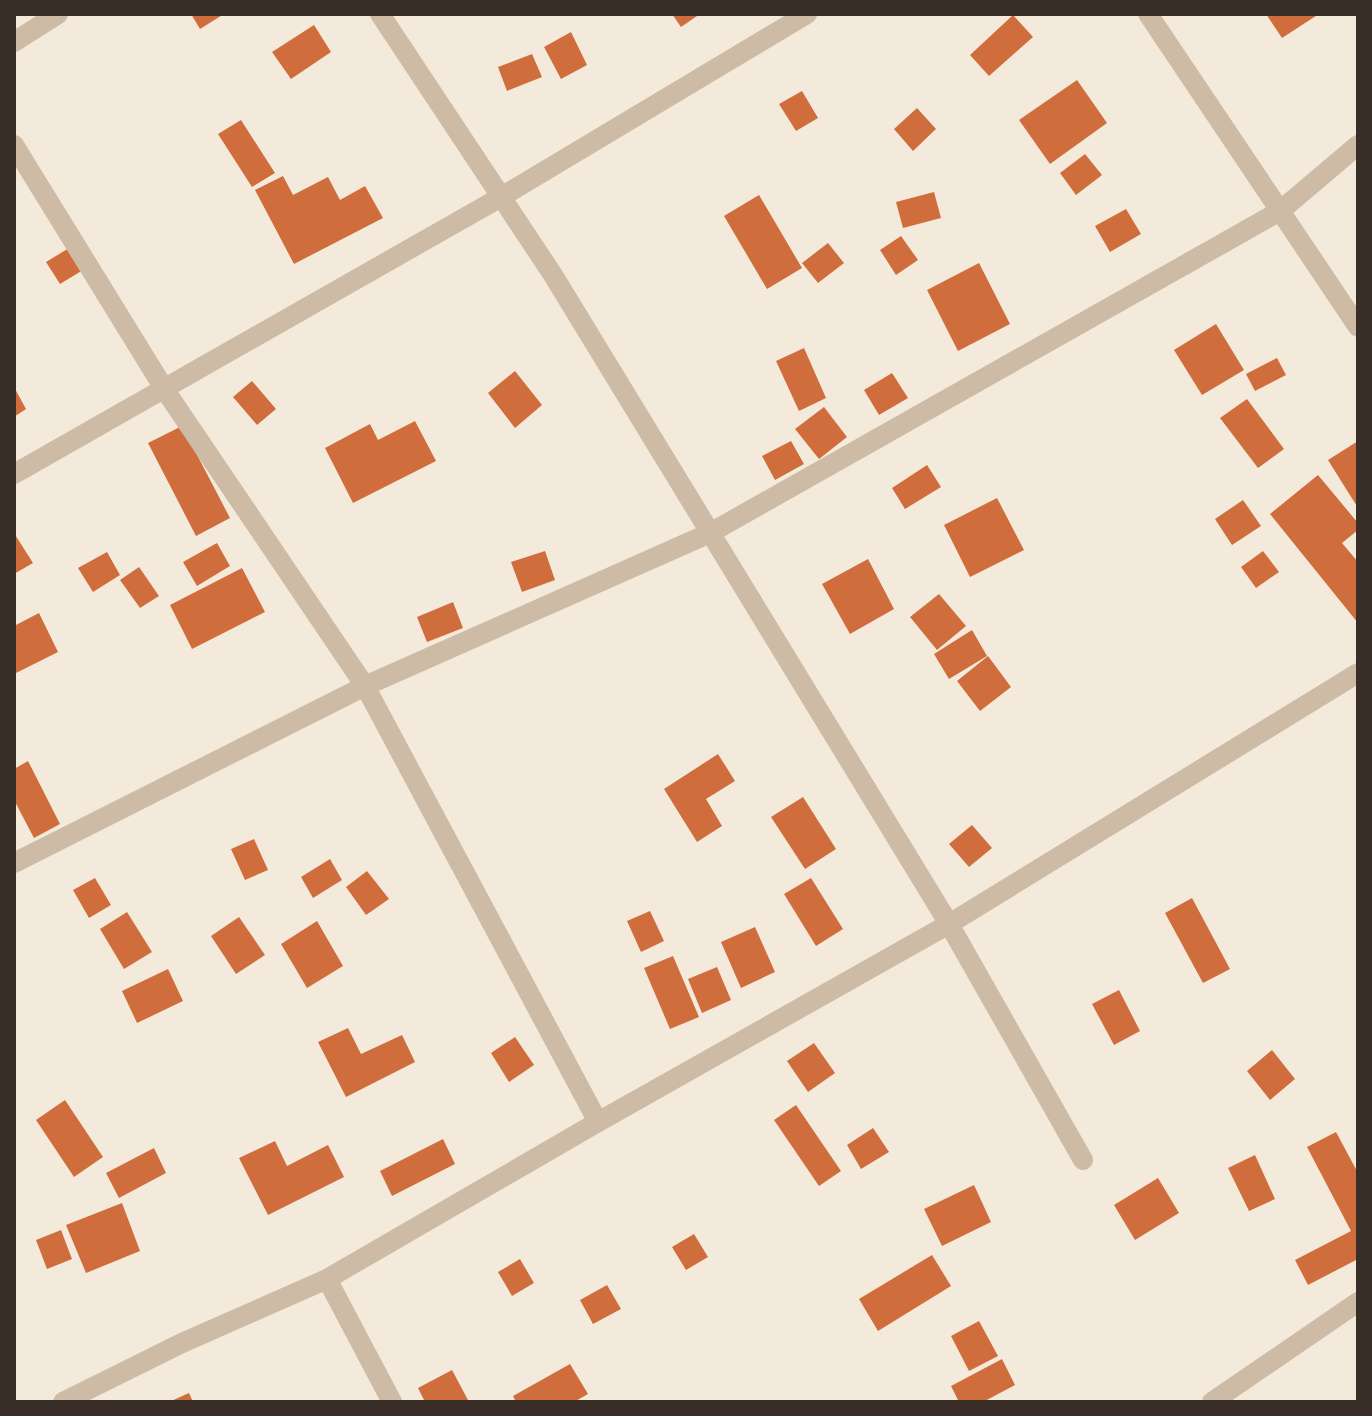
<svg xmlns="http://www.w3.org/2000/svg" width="1372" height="1416" font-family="Mulish,sans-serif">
  <rect width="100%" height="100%" fill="#f4eadb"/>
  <!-- building -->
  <path fill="#d06d3d" d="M191 14H224L200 29Z
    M672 14H700L681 27Z
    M1266 14H1319L1282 38Z
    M1013 15 1033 37 989 76 970 55Z
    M314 25 331 52 291 79 272 52Z
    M571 32 587 65 561 79 544 47Z
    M532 54 542 77 507 91 498 67Z
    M1077 80 1107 123 1050 164 1019 120Z
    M802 91 818 118 796 131 779 104Z
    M917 108 936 129 913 151 894 129Z
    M241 120 275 173 252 187 218 134Z
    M1085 154 1102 175 1076 195 1060 173Z
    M283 176 293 195 328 177 340 200 365 186 383 218 294 264 255 190Z
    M934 192 941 218 903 228 896 202Z
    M759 195 802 268 767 289 724 216Z
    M1126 209 1141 234 1110 252 1095 226Z
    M901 236 918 260 896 275 880 250Z
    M828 243 844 263 818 283 802 263Z
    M69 248 83 270 60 284 46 262Z
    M979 263 1010 324 958 351 927 290Z
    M1216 324 1244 370 1202 395 1174 350Z
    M804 348 826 398 799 411 776 361Z
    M1277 358 1286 375 1255 391 1246 374Z
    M515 371 542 405 515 428 488 393Z
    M892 373 908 398 879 415 864 390Z
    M252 381 276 409 257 425 233 397Z
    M14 387 26 409 14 417Z
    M1247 399 1284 449 1258 468 1220 418Z
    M824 407 847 437 819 459 795 429Z
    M415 421 436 461 353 503 325 448 370 424 378 440Z
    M182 426 230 518 196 536 148 443Z
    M791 441 804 464 775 480 762 456Z
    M1358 441V508L1328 460Z
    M927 465 941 487 905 509 892 488Z
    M1318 475 1358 523V530L1342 543 1358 562V623L1270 514Z
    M997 498 1024 550 970 577 944 525Z
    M1243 500 1261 526 1232 545 1215 519Z
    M14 533 33 563 14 574Z
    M217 543 230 566 197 586 183 562Z
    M545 551 555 580 522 592 511 562Z
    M1263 551 1279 572 1256 588 1241 567Z
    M107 552 120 575 93 592 78 568Z
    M868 559 894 609 850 634 822 584Z
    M139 567 159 596 140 608 120 580Z
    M242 568 265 612 192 649 170 605Z
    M939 594 966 626 937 650 910 617Z
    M453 602 463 628 427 642 417 617Z
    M39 613 58 652 14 674V626Z
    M972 630 987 656 949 679 934 654Z
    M988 656 1011 687 980 711 957 681Z
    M718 754 735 781 706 799 722 826 697 842 664 789Z
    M28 761 60 824 34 838 14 800V769Z
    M803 797 836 849 805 869 771 817Z
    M972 825 992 848 969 867 949 844Z
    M254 839 268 870 245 880 231 849Z
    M330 859 342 880 313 898 301 877Z
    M367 871 389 899 366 915 346 887Z
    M95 878 111 905 89 918 73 890Z
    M811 878 843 929 816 946 784 894Z
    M1192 898 1230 969 1203 983 1165 913Z
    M650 911 664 941 641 952 627 921Z
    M127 912 152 952 124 969 100 929Z
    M239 917 265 955 236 974 211 936Z
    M317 921 343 966 307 988 281 944Z
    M755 927 775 972 741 988 721 942Z
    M673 956 699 1017 670 1029 644 968Z
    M717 967 731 1000 702 1013 688 979Z
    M168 969 183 1001 137 1023 122 991Z
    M1119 990 1140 1031 1114 1045 1092 1004Z
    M348 1028 361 1054 402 1035 415 1062 346 1097 318 1042Z
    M515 1037 534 1065 509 1082 491 1053Z
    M814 1043 835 1073 808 1092 787 1061Z
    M1272 1050 1295 1079 1270 1100 1247 1071Z
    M65 1100 103 1157 74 1177 36 1120Z
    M796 1105 841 1171 819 1186 774 1120Z
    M873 1128 889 1152 861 1169 847 1145Z
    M1336 1132 1358 1173V1259L1308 1285 1295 1260 1351 1231 1307 1147Z
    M443 1139 455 1164 392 1196 380 1171Z
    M275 1141 287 1166 328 1145 344 1177 268 1215 239 1158Z
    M154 1148 166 1173 119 1198 106 1173Z
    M1255 1155 1275 1199 1249 1211 1228 1168Z
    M1158 1178 1179 1213 1135 1240 1114 1205Z
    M974 1185 991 1222 942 1246 924 1209Z
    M122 1203 140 1251 86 1273 66 1225Z
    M61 1230 72 1259 47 1269 36 1240Z
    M694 1234 708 1257 686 1270 672 1247Z
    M932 1255 951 1286 878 1331 859 1299Z
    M520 1259 534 1283 512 1296 498 1272Z
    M607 1285 621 1309 593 1324 580 1300Z
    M979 1321 998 1356 969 1371 951 1336Z
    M1002 1359 1015 1385 983 1402H959L951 1386Z
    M570 1364 588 1394 574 1402H516L513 1396Z
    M452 1370 468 1400 464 1402H425L418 1388Z
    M189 1393 193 1402H169Z"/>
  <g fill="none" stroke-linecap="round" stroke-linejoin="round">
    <!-- minor -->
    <path stroke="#cdbba6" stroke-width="20" d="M380 14 553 275 949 924 1083 1160
      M1148 14 1358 327
      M14 42 58 14
      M14 145 165 390 365 686 598 1122
      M14 474 501 197 807 14
      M14 863 365 686 710 533 1280 211 1358 145
      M327 1279 392 1402
      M63 1402 182 1343 327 1279 598 1122 949 924 1358 673
      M1212 1402 1358 1302"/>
  </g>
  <!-- border -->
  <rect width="1372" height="1416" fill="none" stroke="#392e27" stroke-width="32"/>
</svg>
